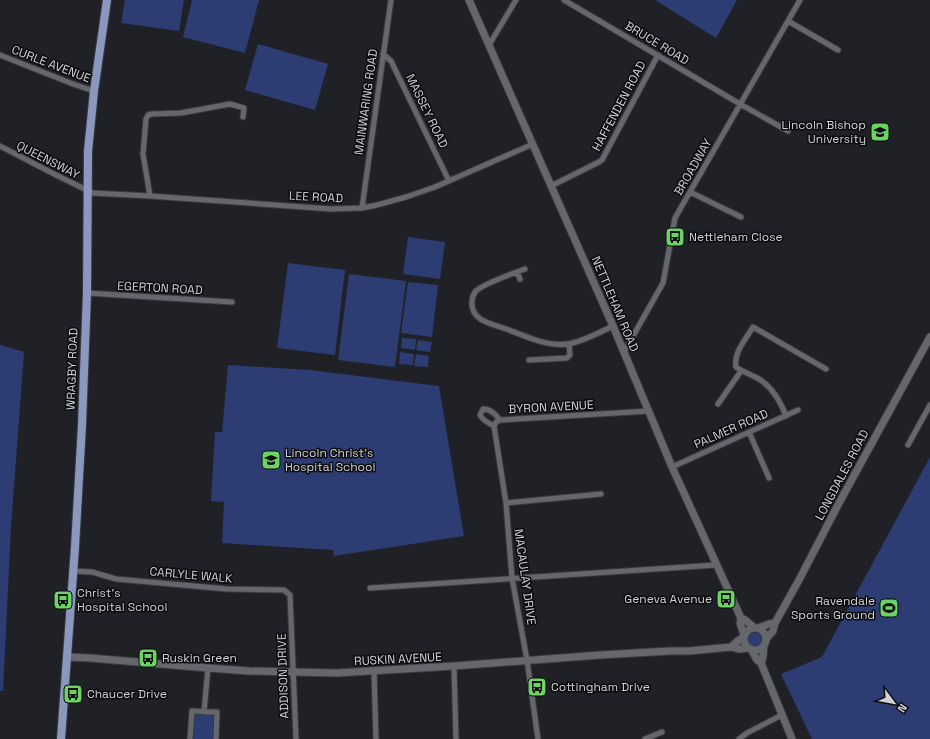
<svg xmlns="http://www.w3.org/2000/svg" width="930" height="739" font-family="'Space Grotesk',sans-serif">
  <rect width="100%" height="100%" fill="#1f2126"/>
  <!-- green -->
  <path fill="#2d3d73" d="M125 0H184L179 31 121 23Z
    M192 0H259L245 53 183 37Z
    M655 0H737L716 38Z
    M258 44 328 64 315 110 245 90Z
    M408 237 445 242 440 279 403 274Z
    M288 263 345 270 335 355 277 348Z
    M349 274 406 281 395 367 338 360Z
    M408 282 438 285 432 337 401 333Z
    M402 338 416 339 415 350 401 348Z
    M418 340 432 342 430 352 416 350Z
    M0 345 24 352 11 527 3 691H0Z
    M400 352 414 354 413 365 399 364Z
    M416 354 429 356 428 367 414 366Z
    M228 365 310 370 439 386 464 536 334 556 333 550 222 543 224 502 211 501 215 432H222Z
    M930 457V739H812L781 674 822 657Z
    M747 639a8 8 0 1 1 16 0a8 8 0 1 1-16 0Z
    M192 711 217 712 216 739H190Z"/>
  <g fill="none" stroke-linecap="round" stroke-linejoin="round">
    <defs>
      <path id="street" d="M564 0 740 104 788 131
        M788 21 838 50
        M489 45 516 0
        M383 54 391 61 449 181
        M0 55 73 84 94 91
        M0 146 56 175 93 193 150 196 331 209 362 208 377 205 406 197 435 187 533 144
        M551 186 599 162 602 160 658 55
        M690 192 741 217
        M150 196 143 154 146 119 148 115 152 114 181 113 230 104 244 108 243 117
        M362 208 391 0
        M525 269C514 273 480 285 475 292 470 300 471 311 478 317 485 324 497 325 506 329 526 336 546 347 568 344 581 342 601 332 613 326
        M517 272 520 279
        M87 293 232 302
        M624 352 663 283 675 218 800 0
        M529 360 567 358 570 355 569 344
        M718 404 741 371
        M786 416C780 401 773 388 759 379 752 375 743 372 736 367 733 353 746 339 753 327L826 369
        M500 420 496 422 494 426 506 503 512 578 527 660 538 739
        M494 426C489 423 483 421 480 415L483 409C491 409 496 415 500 420L649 411
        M749 432 769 478
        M908 445 930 405
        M672 467 798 410
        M506 503 601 494
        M73 571 92 572 116 579 227 589 284 590 290 595 296 739
        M370 588 716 565
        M454 666 456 739
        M374 671 376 739
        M204 712 208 668
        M190 739 192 711 217 712 216 739
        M645 739 662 732
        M739 739 747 733 782 715"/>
      <path id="secondary" d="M469 0 613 326 672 467 741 618 740 623 744 635
        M741 618 745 620 755 628
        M744 639a11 11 0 1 1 22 0a11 11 0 1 1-22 0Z
        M758 628 769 624 775 623
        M766 639 773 631 775 623 799 580 839 503 930 337
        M731 647 739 640 744 637
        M751 649 757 660 761 663 792 739
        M67 657 90 658 208 668 249 671 336 673 454 666 600 655 670 651H689L731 647 740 649 749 648
        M761 663C764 657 763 652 764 645"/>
      <path id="primary" d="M61 739 75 547 82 425 87 293 88 151 94 91 107 0"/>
    </defs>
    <!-- street casing -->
    <use href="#street" stroke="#393b3f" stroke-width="7"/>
    <!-- secondary casing -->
    <use href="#secondary" stroke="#393b3f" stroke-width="9"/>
    <!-- primary casing -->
    <use href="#primary" stroke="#393b3f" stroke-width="10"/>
    <!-- street -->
    <use href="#street" stroke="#65676d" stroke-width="5"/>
    <!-- secondary -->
    <use href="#secondary" stroke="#65676d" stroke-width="7"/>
    <!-- primary -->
    <use href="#primary" stroke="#8a98c0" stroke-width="8"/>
  </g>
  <!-- icons -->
  <defs>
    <symbol id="university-square" viewBox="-11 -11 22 22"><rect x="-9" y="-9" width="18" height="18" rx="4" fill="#6ad363" stroke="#0a0b0d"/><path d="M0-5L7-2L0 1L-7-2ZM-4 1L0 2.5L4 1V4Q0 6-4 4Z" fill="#111"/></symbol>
    <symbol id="bus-square" viewBox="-11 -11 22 22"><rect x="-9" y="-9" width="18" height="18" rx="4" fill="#6ad363" stroke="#0a0b0d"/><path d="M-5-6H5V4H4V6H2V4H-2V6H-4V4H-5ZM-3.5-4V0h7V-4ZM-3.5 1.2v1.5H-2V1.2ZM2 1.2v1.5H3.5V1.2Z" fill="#111"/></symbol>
    <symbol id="school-square" viewBox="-11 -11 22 22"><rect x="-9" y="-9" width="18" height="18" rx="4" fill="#6ad363" stroke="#0a0b0d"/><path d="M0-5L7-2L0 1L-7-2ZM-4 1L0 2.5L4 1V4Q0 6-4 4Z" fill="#111"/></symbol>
    <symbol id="stadium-square" viewBox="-11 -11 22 22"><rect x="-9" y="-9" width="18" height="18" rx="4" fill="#6ad363" stroke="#0a0b0d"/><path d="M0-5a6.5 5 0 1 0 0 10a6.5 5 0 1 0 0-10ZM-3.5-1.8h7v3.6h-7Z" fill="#111"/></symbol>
  </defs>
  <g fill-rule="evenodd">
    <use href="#university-square" x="869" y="121" width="22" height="22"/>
    <use href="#bus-square" x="664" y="226" width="22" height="22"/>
    <use href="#school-square" x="260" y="449" width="22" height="22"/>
    <use href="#bus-square" x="715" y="588" width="22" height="22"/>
    <use href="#bus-square" x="52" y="589" width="22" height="22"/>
    <use href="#stadium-square" x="878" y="597" width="22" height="22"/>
    <use href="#bus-square" x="137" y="647" width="22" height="22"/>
    <use href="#bus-square" x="526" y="676" width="22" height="22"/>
    <use href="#bus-square" x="62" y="683" width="22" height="22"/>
  </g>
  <g text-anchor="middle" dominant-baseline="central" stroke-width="3" stroke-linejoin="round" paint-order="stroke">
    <!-- street labels -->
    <g font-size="12" fill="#d0d2d5" stroke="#0a0b0d">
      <text transform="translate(657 43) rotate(31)">BRUCE ROAD</text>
      <text transform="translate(51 64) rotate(21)">CURLE AVENUE</text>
      <text transform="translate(366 102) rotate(-82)">MAINWARING ROAD</text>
      <text transform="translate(619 106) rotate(-62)">HAFFENDEN ROAD</text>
      <text transform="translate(427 111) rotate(64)">MASSEY ROAD</text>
      <text transform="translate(48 160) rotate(27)">QUEENSWAY</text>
      <text transform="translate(693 167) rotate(-60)">BROADWAY</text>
      <text transform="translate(316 197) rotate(3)">LEE ROAD</text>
      <text transform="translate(160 288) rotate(3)">EGERTON ROAD</text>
      <text transform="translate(615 304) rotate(67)">NETTLEHAM ROAD</text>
      <text transform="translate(72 369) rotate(-88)">WRAGBY ROAD</text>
      <text transform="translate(551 407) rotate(-3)">BYRON AVENUE</text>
      <text transform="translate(731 429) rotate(-24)">PALMER ROAD</text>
      <text transform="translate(842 475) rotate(-62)">LONGDALES ROAD</text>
      <text transform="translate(191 575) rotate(5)">CARLYLE WALK</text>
      <text transform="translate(525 577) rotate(82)">MACAULAY DRIVE</text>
      <text transform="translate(398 659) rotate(-3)">RUSKIN AVENUE</text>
      <text transform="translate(283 676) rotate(-92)">ADDISON DRIVE</text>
    </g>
    <!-- poi labels -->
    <g font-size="12" fill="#d0d2d5" stroke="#0a0b0d" text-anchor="start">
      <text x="866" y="125" text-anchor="end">Lincoln Bishop<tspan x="866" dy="14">University</tspan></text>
      <text x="689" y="237">Nettleham Close</text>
      <text x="285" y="453">Lincoln Christ's<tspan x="285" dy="14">Hospital School</tspan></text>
      <text x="77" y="593">Christ's<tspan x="77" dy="14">Hospital School</tspan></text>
      <text x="712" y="599" text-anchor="end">Geneva Avenue</text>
      <text x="875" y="601" text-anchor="end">Ravendale<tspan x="875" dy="14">Sports Ground</tspan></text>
      <text x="162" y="658">Ruskin Green</text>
      <text x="551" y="687">Cottingham Drive</text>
      <text x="87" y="694">Chaucer Drive</text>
    </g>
  </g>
  <!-- north arrow -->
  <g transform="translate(894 703) rotate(122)" stroke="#0a0b0d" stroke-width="3" paint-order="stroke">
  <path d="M0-3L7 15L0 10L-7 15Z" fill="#d0d2d5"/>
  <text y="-6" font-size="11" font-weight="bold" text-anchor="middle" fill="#d0d2d5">N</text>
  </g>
</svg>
